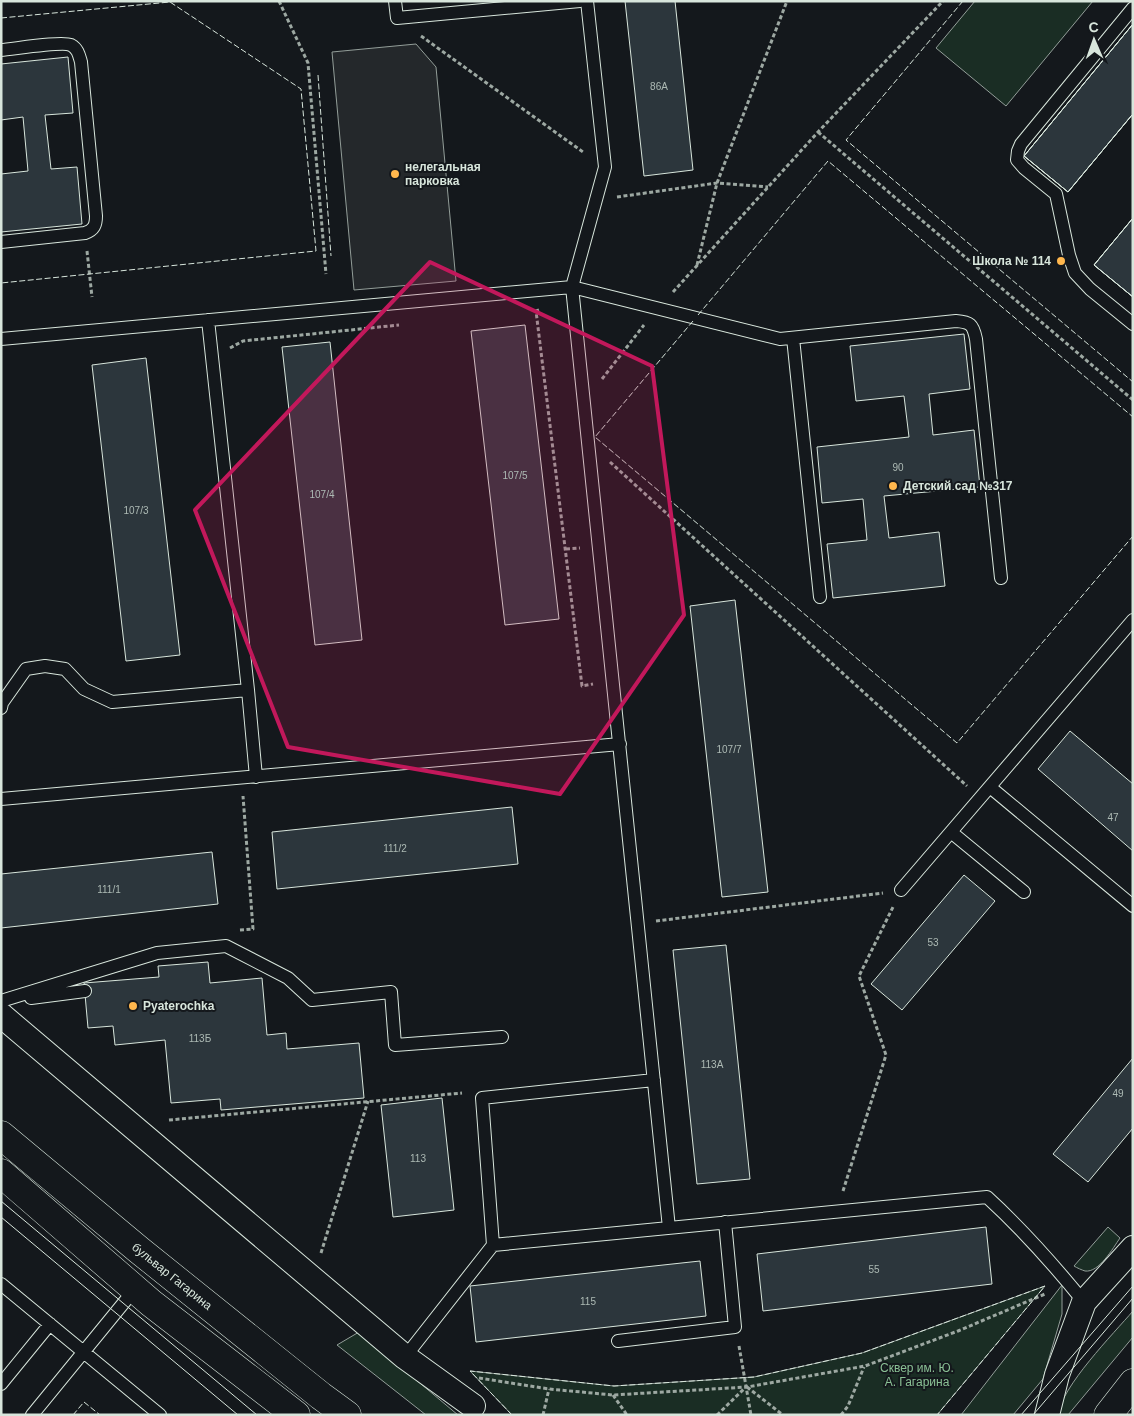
<svg xmlns="http://www.w3.org/2000/svg" width="1134" height="1416" font-family="Arial,sans-serif">
  <rect width="100%" height="100%" fill="#14181c"/>
  <!-- green -->
  <path fill="#1a2d24" stroke="#939e99" d="M975 1H1093L1006 106 936 48Z
    M1108 1227 1120 1238C1113 1248 1099 1273 1085 1271 1082 1270 1077 1268 1074 1266Z
    M1062 1285V1314L1043 1379 1013 1415H961Z
    M1045 1286 937 1415H512L470 1371 614 1386 754 1377 862 1353Z
    M1133 1311V1337L1068 1415H1058C1061 1387 1114 1333 1133 1311Z
    M359 1332 458 1415H426L337 1345Z"/>
  <!-- parking -->
  <path fill="#24282b" stroke="#939e99" d="M416 44 436 67 456 281 354 290 332 52Z"/>
  <!-- building -->
  <path fill="#2c363c" stroke="#d8e6dc" d="M625 1H675L693 170 644 176Z
    M1133 24V116L1132 115 1068 192 1024 156Z
    M1133 24V116L1132 115 1068 192 1024 156Z
    M1133 24V116L1132 115 1068 192 1024 156Z
    M68 57 73 113 45 115 51 169 77 167 82 224 1 232V174L28 171 23 117 1 120V64Z
    M1133 218V297L1094 265Z
    M1133 218V297L1094 265Z
    M1133 218V297L1094 265Z
    M525 325 559 619 505 625 471 331Z
    M964 334 970 389 929 394 933 435 974 430 980 487 884 496 889 538 939 532 945 586 833 598 827 544 867 540 863 499 822 503 817 447 909 437 904 396 856 401 850 346Z
    M330 342 362 640 315 645 282 347Z
    M146 358 180 655 126 661 92 365Z
    M735 600 768 892 722 897 690 606Z
    M1070 731 1133 784V851L1038 769Z
    M512 807 518 864 277 889 272 832Z
    M212 852 218 904 1 928V874Z
    M964 875 995 901 902 1010 871 984Z
    M726 945 750 1179 697 1184 673 950Z
    M208 962 210 983 262 978 267 1035 286 1033 287 1049 359 1043 364 1098 221 1110 220 1099 171 1103 165 1040 115 1045 113 1026 88 1028 84 983 159 977 158 966Z
    M1133 1058V1128L1088 1182 1053 1154Z
    M442 1098 454 1210 393 1217 381 1105Z
    M986 1227 992 1284 763 1311 757 1254Z
    M700 1261 706 1316 476 1342 470 1286Z"/>
  <g fill="none" stroke-linecap="round" stroke-linejoin="round">
    <defs>
      <path id="lane" d="M395 1 397 18 580 1
        M587 1 605 167 572 287 669 1228
        M1133 8 1021 144 1018 151 1017 160 1024 168 1056 194 1069 255 1075 273 1090 289 1133 324
        M1 50C14 49 62 41 71 45 78 49 79 55 81 62L96 216C96 225 94 230 85 233L1 242
        M208 320 248 690 256 777
        M793 338 820 597
        M1 339 572 287 780 339 956 321C970 322 973 324 976 339L1001 578
        M1 708 2 703 26 669 45 666 65 669 84 689 112 702 248 690
        M990 787 1133 906
        M1 799 620 744
        M951 832 1024 892
        M901 890 1133 620
        M31 998 85 991
        M1 1001 157 953 226 946 288 978 312 1000 391 992 395 1045 502 1037
        M493 1245 482 1098 654 1080
        M1 1284 160 1415
        M618 1341 735 1327 725 1222
        M405 1357 493 1245 987 1197C1022 1229 1054 1265 1084 1302
        M1 1384 50 1324
        M32 1415 135 1289"/>
      <path id="street" d="M1 1015 405 1357 473 1406
        M1047 1415 1057 1375 1084 1302 1133 1248"/>
      <g id="primary">
        <path id="s1" d="M1 1135 139 1250 321 1396 347 1415"/>
        <path d="M1 1173 151 1303 296 1415"/>
        <path d="M1108 1415 1133 1383"/>
      </g>
    </defs>
    <!-- lane casing -->
    <use href="#lane" stroke="#d8e6dc" stroke-width="14"/>
    <!-- street casing -->
    <use href="#street" stroke="#d8e6dc" stroke-width="26"/>
    <!-- primary casing -->
    <use href="#primary" stroke="#d8e6dc" stroke-width="29"/>
    <!-- path -->
    <path stroke="#9da8a2" stroke-width="3" stroke-dasharray="4 2.5" stroke-linecap="butt" d="M279 1 308 63 326 274
      M421 36 583 152
      M818 132 1133 400
      M617 197 717 183 768 187
      M87 251 92 297
      M697 265 717 183 787 1
      M673 292 818 132 943 1
      M539 310 536 311 582 686 593 684
      M230 348 243 341 399 325
      M602 379 644 325
      M610 462 967 786
      M566 549 580 548
      M656 921 883 893
      M240 930 253 929 243 796
      M169 1120 462 1093
      M843 1191 886 1055 859 976 893 907
      M321 1253 368 1101
      M739 1346 751 1415
      M479 1378 549 1389 613 1395 747 1387 865 1366 958 1331 1045 1294
      M747 1387 783 1415
      M613 1395 627 1415
      M543 1415 549 1389
      M717 1415 746 1387
      M841 1415 848 1406 864 1367"/>
    <!-- lane -->
    <use href="#lane" stroke="#14181c" stroke-width="12"/>
    <!-- street -->
    <use href="#street" stroke="#14181c" stroke-width="24"/>
    <!-- primary -->
    <use href="#primary" stroke="#14181c" stroke-width="28"/>
    <!-- tram -->
    <path stroke="#d8e6dc" stroke-width="1" d="M1 1201 257 1415
      M1 1217 238 1415
      M1021 1415 1133 1286
      M1033 1415 1133 1298"/>
    <!-- fence -->
    <path stroke="#d8e6dc" stroke-width="1" stroke-dasharray="6 2.5" stroke-linecap="butt" d="M963 1 846 140 1133 382
      M1 18 170 2 301 89 316 251 1 283
      M318 75 331 256
      M698 315 828 161 1133 417
      M693 321 595 437 957 743 1133 536
      M73 1415 84 1402 100 1415
      M512 1415 470 1371 614 1386 754 1377 862 1353 1045 1286 937 1415"/>
  </g>
  <!-- marked area -->
  <path fill="#c2185b" fill-opacity="0.2" stroke="#c2185b" stroke-width="4" stroke-linejoin="round" d="M430 262 652 366 684 615 560 794 288 747 195 510Z"/>
  <!-- markers -->
  <g fill="#ffb74d" stroke="#14181c" stroke-width="2">
    <circle cx="395" cy="174" r="5"/>
    <circle cx="1061" cy="261" r="5"/>
    <circle cx="893" cy="486" r="5"/>
    <circle cx="133" cy="1006" r="5"/>
  </g>
  <g text-anchor="middle" dominant-baseline="central" stroke-width="4" stroke-linejoin="round" paint-order="stroke">
    <!-- number labels -->
    <g font-size="10" fill="#adbab4">
      <text x="659" y="86">86А</text>
      <text x="898" y="467">90</text>
      <text x="515" y="475">107/5</text>
      <text x="322" y="494">107/4</text>
      <text x="136" y="510">107/3</text>
      <text x="729" y="749">107/7</text>
      <text x="1113" y="817">47</text>
      <text x="395" y="848">111/2</text>
      <text x="109" y="889">111/1</text>
      <text x="933" y="942">53</text>
      <text x="200" y="1038">113Б</text>
      <text x="712" y="1064">113А</text>
      <text x="1118" y="1093">49</text>
      <text x="418" y="1158">113</text>
      <text x="874" y="1269">55</text>
      <text x="588" y="1301">115</text>
    </g>
    <!-- poi labels -->
    <g font-size="12" font-weight="bold" fill="#d8e6dc" stroke="#14181c" text-anchor="start">
      <text x="405" y="167">нелегальная<tspan x="405" dy="14">парковка</tspan></text>
      <text x="1051" y="261" text-anchor="end">Школа № 114</text>
      <text x="903" y="486">Детский сад №317</text>
      <text x="143" y="1006">Pyaterochka</text>
    </g>
    <!-- street labels -->
    <g font-size="12" fill="#d8e6dc" stroke="#14181c">
      <text stroke="none"><textPath href="#s1" startOffset="222">бульвар Гагарина</textPath></text>
    </g>
    <!-- park labels -->
    <g font-size="12" fill="#8ac095" stroke="#14181c">
      <text x="917" y="1368">Сквер им. Ю.<tspan x="917" dy="14">А. Гагарина</tspan></text>
    </g>
  </g>
  <!-- border -->
  <rect width="1134" height="1416" fill="none" stroke="#d8e6dc" stroke-width="5"/>
  <!-- north arrow -->
  <g transform="translate(1094 40) rotate(358)" stroke="#14181c" stroke-width="4" paint-order="stroke">
  <path d="M0-4L9 19L0 12L-9 19Z" fill="#d8e6dc"/>
  <text y="-8" font-size="14" font-weight="bold" text-anchor="middle" fill="#d8e6dc">С</text>
  </g>
</svg>
